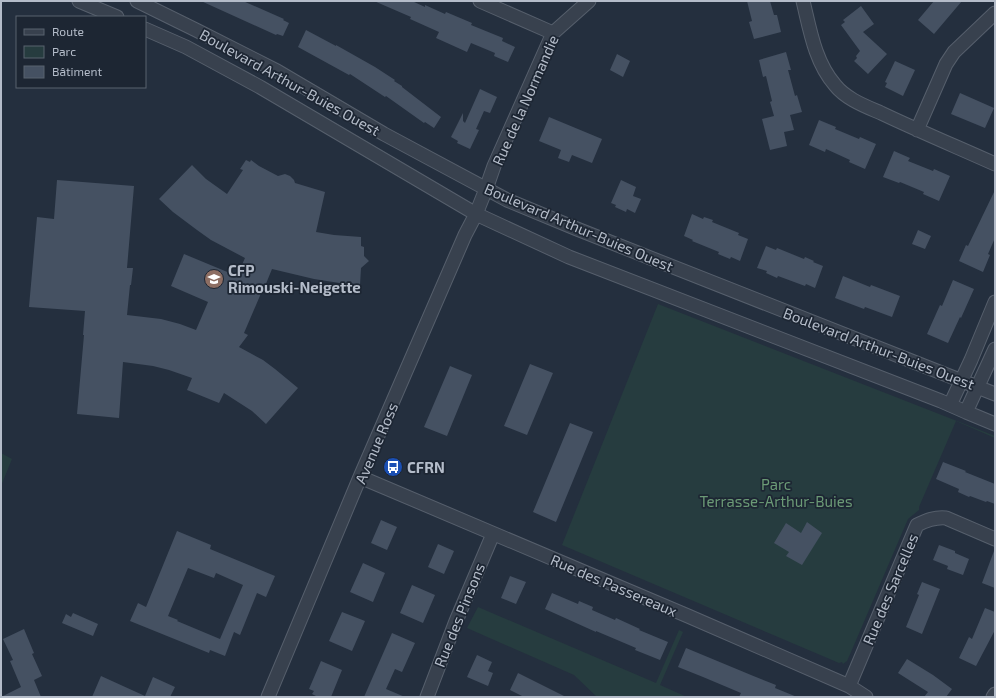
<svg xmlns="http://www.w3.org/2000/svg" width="996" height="698" font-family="'Exo 2',sans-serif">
  <rect width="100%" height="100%" fill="#242f3e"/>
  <!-- green -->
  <path fill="#263c3f" d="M658 304 957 421 995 436V438L956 421 919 507V510L908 519 851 652 847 661 843 664 842 662 839 663 832 660 562 545Z
    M1 453 12 459 1 486Z
    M478 607 656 683 679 630 683 632 660 685 687 697H597L574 675 467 628Z"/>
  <!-- building -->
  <path fill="#455162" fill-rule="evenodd" d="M201 1H243L284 19 283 20 289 23 283 36 277 34 276 35Z
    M374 1H412L425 7V5L445 14 446 12 472 23 471 25 503 38 502 41 515 47 508 62 494 56 495 53 471 43 467 52 436 38 439 32 410 19 411 17Z
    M747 1H770L774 15H777L781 32 754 39 749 22 752 21Z
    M934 1H962L934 34 918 20Z
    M861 6 874 24 863 32 887 54 868 74 854 61 857 58 856 56 860 51 841 25 845 22 843 20Z
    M306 30 336 46V45L375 67 395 80 394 81 402 86V87L441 117 434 128 425 122 424 123 386 96 385 97 350 74 349 75 298 47Z
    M786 52 791 70H788L795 96 797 95 802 112 790 115 794 130 784 132 787 146 770 150 762 119 774 116 770 102 772 101 766 76 763 77 759 60Z
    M617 54 630 61 623 77 610 70Z
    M895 61 915 70 903 96 885 87 887 83 885 82Z
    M480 89 497 97 490 113 484 111 476 129 479 130 470 149 457 143 458 141 451 137 463 113V121L465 123Z
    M960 93 994 108 985 128 951 114Z
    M549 117 602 139 592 163 572 155 569 162 558 158 561 150 539 141Z
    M819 120 836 127 835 129 859 139 860 137 876 144 865 169 849 162 850 160 826 149 825 152 809 145Z
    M894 151 910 158 908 161 933 171 934 169 950 176 939 201 923 194 924 192 900 182 899 183 883 177Z
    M246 160 250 162 251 160 259 166 278 176 285 174 290 176 294 180 295 183 325 192 316 232 334 235 361 237V246L364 247V256L369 261 361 268 360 285 346 284 314 279 272 269 263 291H262L244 333 248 335 239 347 263 360 275 369 298 388 266 424 252 411 224 393 219 403 187 390 192 378 169 370 153 366 123 362 119 418 77 414 84 335H83L85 311 29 307 37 217 54 219 57 180 134 186 127 268H133L131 285H130L127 315 161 319 180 324 196 330 208 302 171 286 184 254 237 276 245 258 211 240 197 230 173 212 159 199 192 165 206 179 227 194 243 170 240 169Z
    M621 180 636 187 633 196 641 199 635 213 627 209 626 212 615 207 616 205 611 203Z
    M995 190V238L988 254 990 255 983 272 959 261 966 245 968 246Z
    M692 214 703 219 704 217 713 220 712 222 739 233 738 235 748 239 740 261 731 257 730 259 718 254 719 252 692 241 693 240 684 236Z
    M918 230 931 236 925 249 912 244Z
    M766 246 776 250 777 248 804 259 805 257 814 261 813 262 823 266 815 288 806 284 805 286 778 276 777 278 766 273 767 271 757 268Z
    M843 276 870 287 871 285 900 296 892 317 865 307 864 309 835 298Z
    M953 280 974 289 961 318 960 317 948 343 927 334 940 305 942 306Z
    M530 364 553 373 527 435 504 426Z
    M450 366 472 375 447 436 424 427Z
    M570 423 593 432 556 522 533 512Z
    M943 462 966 471 965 472 995 484V504L987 501 986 502 970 496 969 497 958 492 959 489 936 479Z
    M381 520 397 527 387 550 371 543Z
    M807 522 822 533 802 565 786 556 789 552 774 543 786 523 801 533Z
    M177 531 211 545 210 549 275 576 266 597 257 593 240 635 234 632 225 656 210 650 209 653 130 621 138 603 146 607ZM188 568 214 578 216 573 243 585 220 639 177 621 178 620 168 616Z
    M438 544 454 551 444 574 428 567Z
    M939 545 955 551V553L969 559 963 575 947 569 948 566 933 560Z
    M994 551H995V588L982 583Z
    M363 563 385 573 373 602 350 592Z
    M510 576 526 582 516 604 501 598Z
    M922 582 940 589 922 634 906 627 919 595 917 594Z
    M412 585 435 595 423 623 400 613Z
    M552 593 578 604 579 601 593 607 592 610 615 620 616 618 640 629 639 630 668 642 660 660 635 650 636 648 596 631V632L545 609Z
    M985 608 995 612V630L976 666 959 658 969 637 972 639Z
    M342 612 365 621 352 651 329 641Z
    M73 613 98 624 93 636 62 623 66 614 71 617Z
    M24 629 34 653 32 654 42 676 34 680 41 697H1L21 687 10 661 13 660 3 639Z
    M392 633 415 643 402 672 395 669 386 689 405 697H364Z
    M686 648 751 675 776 685 775 688 797 697H739L741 693 703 677 678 667Z
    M477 655 492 662 488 671 493 673 488 686 467 677Z
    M907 659 933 675 952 689 946 697H924L928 692 898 673Z
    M321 661 342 670 331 697H318L312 694 314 691 309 689Z
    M518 673 566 697H524L510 690Z
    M101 676 145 696 153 677 175 687 170 697H92Z"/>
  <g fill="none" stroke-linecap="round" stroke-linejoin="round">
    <defs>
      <path id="minor" d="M79 1 117 17
        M137 1 196 30 277 71 384 134 507 200 577 229 995 394
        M480 1 553 33
        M803 1C810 30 815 62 835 85 846 99 865 106 881 113 919 131 957 147 995 164
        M145 29 186 47 260 87 476 214 569 257 941 401 966 412 995 424
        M917 130 946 64 954 52 995 13
        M950 405 971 360 995 302
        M966 412 995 349
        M360 477 688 616 849 686 866 697
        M849 686 917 525C927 520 935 517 946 518L995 539
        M268 697 360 477 465 235 476 214 486 189 494 166 553 33 589 1
        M427 697 456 621 493 534
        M993 697 995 694"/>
    </defs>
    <!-- minor casing -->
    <use href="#minor" stroke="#565f6c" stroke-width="15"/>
    <!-- minor -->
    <use href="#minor" stroke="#38414e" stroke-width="13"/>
  </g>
  <!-- icons -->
  <defs>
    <symbol id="school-disc" viewBox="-11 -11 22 22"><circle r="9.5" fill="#8d6e63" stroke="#1d2633"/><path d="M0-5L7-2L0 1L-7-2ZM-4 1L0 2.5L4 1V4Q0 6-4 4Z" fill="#fff"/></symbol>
    <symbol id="bus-disc" viewBox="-11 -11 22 22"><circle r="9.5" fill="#1a4fb4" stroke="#1d2633"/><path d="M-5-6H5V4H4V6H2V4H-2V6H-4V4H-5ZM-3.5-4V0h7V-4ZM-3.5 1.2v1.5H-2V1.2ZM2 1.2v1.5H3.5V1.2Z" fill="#fff"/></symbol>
  </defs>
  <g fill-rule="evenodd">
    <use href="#school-disc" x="203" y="268" width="22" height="22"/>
    <use href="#bus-disc" x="382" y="456" width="22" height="22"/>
  </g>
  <g text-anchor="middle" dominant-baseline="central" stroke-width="3.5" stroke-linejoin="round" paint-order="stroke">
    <!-- street labels -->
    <g font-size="15" fill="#b4bcc9" stroke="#1d2633">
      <text transform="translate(290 82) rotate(29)">Boulevard Arthur-Buies Ouest</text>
      <text transform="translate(525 100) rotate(-66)">Rue de la Normandie</text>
      <text transform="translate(579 227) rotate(23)">Boulevard Arthur-Buies Ouest</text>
      <text transform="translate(879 348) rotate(21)">Boulevard Arthur-Buies Ouest</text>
      <text transform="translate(376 443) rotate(-67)">Avenue Ross</text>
      <text transform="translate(614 585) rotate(23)">Rue des Passereaux</text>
      <text transform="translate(890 589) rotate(-67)">Rue des Sarcelles</text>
      <text transform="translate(459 615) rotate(-68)">Rue des Pinsons</text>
    </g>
    <!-- poi labels -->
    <g font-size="15" font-weight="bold" fill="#b4bcc9" stroke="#1d2633" text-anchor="start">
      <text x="228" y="270">CFP<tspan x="228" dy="17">Rimouski-Neigette</tspan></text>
      <text x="407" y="467">CFRN</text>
    </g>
    <!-- park labels -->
    <g font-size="15" fill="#6b9a76" stroke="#1d2633">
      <text x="776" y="484">Parc<tspan x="776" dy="17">Terrasse-Arthur-Buies</tspan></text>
    </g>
  </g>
  <!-- border -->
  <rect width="996" height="698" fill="none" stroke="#b4bcc9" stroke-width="4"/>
  <!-- legend -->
  <rect x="16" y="16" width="130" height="72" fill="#1d2633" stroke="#59626f"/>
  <rect x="24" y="29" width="20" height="6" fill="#38414e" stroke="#59626f"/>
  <text x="52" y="36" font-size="12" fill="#b4bcc9">Route</text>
  <rect x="24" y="46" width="20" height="12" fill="#263c3f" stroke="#59626f"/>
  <text x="52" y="56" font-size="12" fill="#b4bcc9">Parc</text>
  <rect x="24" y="66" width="20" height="12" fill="#455162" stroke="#59626f"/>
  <text x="52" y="76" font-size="12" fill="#b4bcc9">Bâtiment</text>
</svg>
